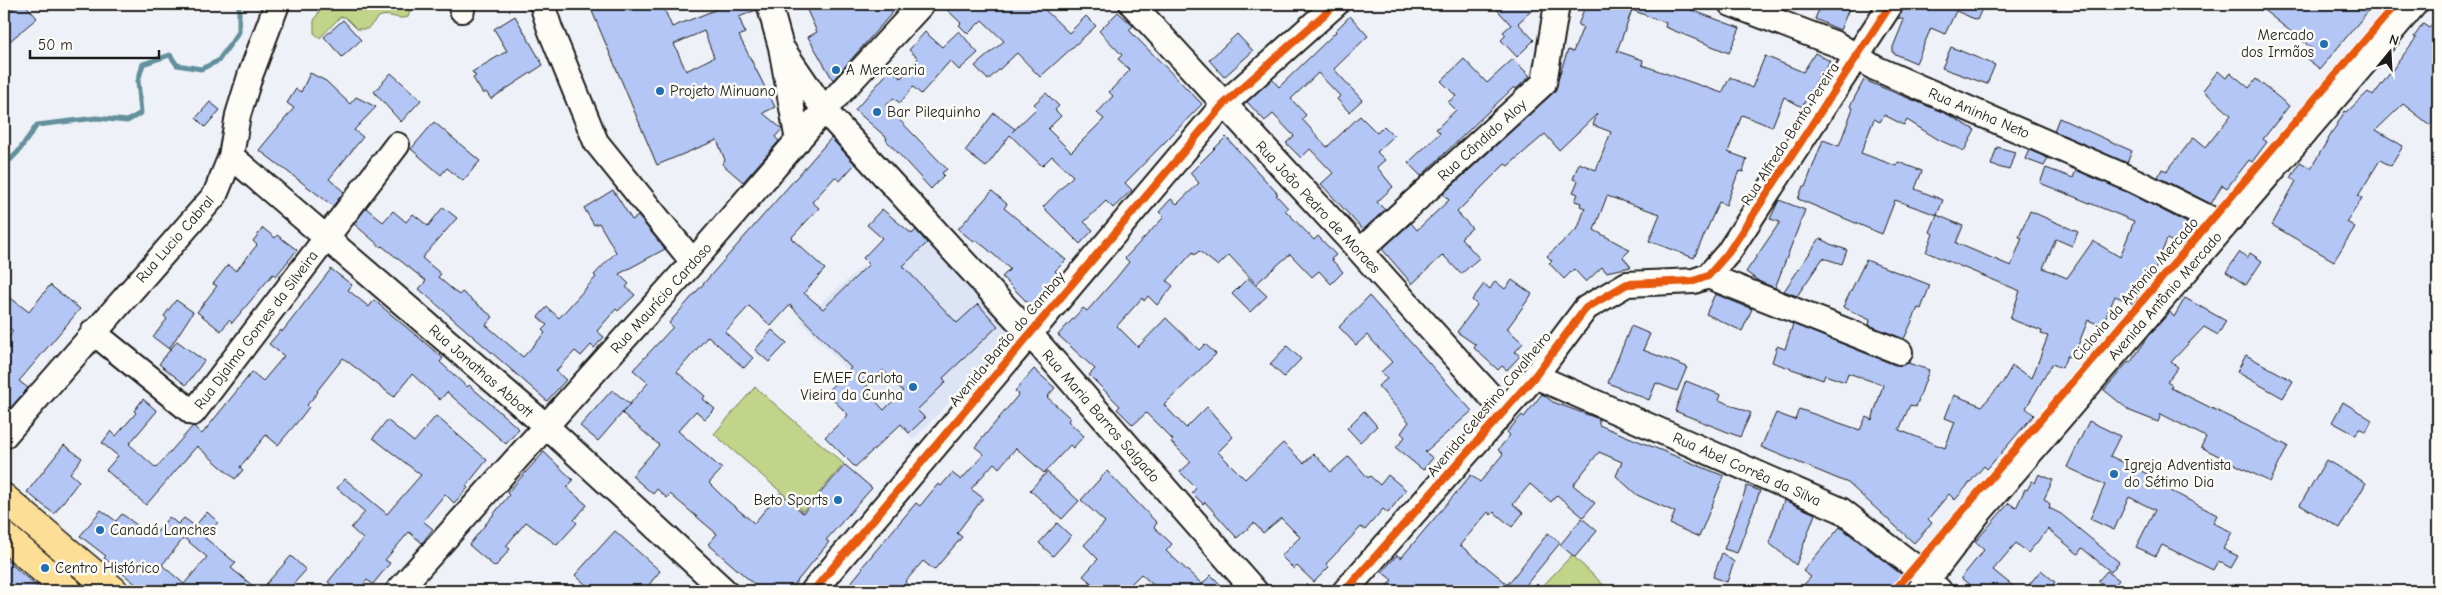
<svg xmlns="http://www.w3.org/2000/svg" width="2442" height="595" font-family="'Comic Neue',sans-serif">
  <rect width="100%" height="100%" fill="#eef1f7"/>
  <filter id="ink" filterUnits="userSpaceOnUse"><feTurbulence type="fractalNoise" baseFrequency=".02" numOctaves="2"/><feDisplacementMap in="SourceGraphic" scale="10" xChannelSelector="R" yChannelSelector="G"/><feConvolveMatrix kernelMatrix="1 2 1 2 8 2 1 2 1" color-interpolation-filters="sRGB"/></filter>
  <g filter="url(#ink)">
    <!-- built -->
    <path fill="#dce4f6" d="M915 227 1016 333 913 440 801 321 864 265 872 272Z"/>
    <!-- green -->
    <path fill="#c2d489" stroke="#6f7852" d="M323 4H413L408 17C399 21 388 12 379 17 375 20 371 26 367 29H357L345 17H340L320 38 314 33V21Z
      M755 387 844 464 803 511 714 434Z
      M1572 555 1610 591H1538Z"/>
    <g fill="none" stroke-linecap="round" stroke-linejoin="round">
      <!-- stream -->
      <path stroke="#63909c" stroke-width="5" d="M4 166 18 152 37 125 96 118 127 121 141 113 138 81 143 64 170 55 177 65 201 69 218 61 239 32V4"/>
    </g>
    <!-- building -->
    <path fill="#b3c6f5" stroke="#1c1c1c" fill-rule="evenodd" d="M18 4H25L37 18 4 46V16Z
      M589 4H662L672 27 715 10 712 4H756V10L739 17 745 33 739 36 775 107 763 113 782 129 775 137 779 141 743 182 722 164 725 160 717 140 657 165ZM704 31 714 57 686 71 674 44Z
      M815 4H900L833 80 808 37 817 32 806 8Z
      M941 4H1039L1069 33 1086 16 1096 26 1040 77 1017 53 988 80 975 66 1004 41 982 20 968 34 959 25 961 23Z
      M1492 4H1539L1518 23 1534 40 1517 57 1501 40 1506 35 1503 32 1511 25Z
      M1586 4H1675L1740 28 1729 53 1665 27 1666 23 1632 10 1617 51 1643 60 1642 65 1722 93 1730 77 1752 88 1765 56 1803 72 1815 53 1830 61 1824 73 1822 71 1802 107 1784 97 1772 127 1742 115 1728 152 1747 159 1743 172 1739 171 1726 205 1719 202 1694 258 1649 241 1660 214 1607 196 1594 230 1630 250 1623 257 1631 267 1606 272 1602 267 1586 282 1574 269 1564 279 1549 263 1552 261 1547 256 1578 228 1585 208 1580 206 1581 203 1575 201 1578 194 1573 192 1578 181 1573 179 1579 163 1596 170 1611 132 1593 125 1597 114 1559 150 1545 134 1508 166 1505 164 1457 212 1472 228 1461 238 1479 258 1461 274 1443 255 1412 284 1382 249 1411 223 1417 230 1449 200 1443 194 1553 93 1568 50 1573 52 1583 27 1578 25Z
      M1821 4H1851L1840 30 1815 19Z
      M1905 4H1984L1977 20 1956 11 1945 34 1931 28 1916 63 1893 53V47L1904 20 1898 18Z
      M2256 4H2374L2320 69 2307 59 2314 50Z
      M1118 12 1133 26 1129 30 1202 104 1125 183 1132 190 1113 208 1106 201 1084 222 1093 230 1080 244 1043 207 1073 176 1052 156 1042 166 1010 135 986 167 965 151 994 113 1015 129 1012 132 1037 108 1034 104 1046 93 1059 106 1055 110 1061 116 1048 129 1071 152 1104 119 1097 113 1113 96 1109 92 1130 70 1118 59 1122 55 1099 31Z
      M2438 15V114L2430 125 2403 104 2376 130 2403 146 2391 166 2380 160 2358 196 2362 198 2347 222 2355 227 2334 261 2272 225 2296 181 2291 178 2300 162 2311 168 2345 111 2347 112 2368 92 2373 96 2416 38 2414 37 2423 24 2429 28Z
      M515 16 543 65 491 99 486 92 483 94 473 78 476 76 472 72 507 51 494 29Z
      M1350 16 1368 36 1334 69 1362 100 1349 112 1337 99 1340 96 1318 73 1291 99 1306 115 1302 119 1327 147 1360 116 1377 133 1384 126 1394 136 1377 152 1385 160 1377 167 1393 187 1377 202 1385 210 1363 230 1321 184 1333 173 1310 149 1301 158 1286 143 1294 136 1273 114 1265 121 1247 102 1272 79 1279 87 1336 32 1335 31Z
      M343 20 361 40 342 57 324 37Z
      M959 31 978 53 959 70 950 61 921 94 913 87 900 103 893 98 886 106 947 169 942 173 944 175 931 189 886 140 887 138 855 110 891 69 901 78 918 58 909 50 925 32 942 47Z
      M1237 34 1253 51 1224 77 1209 60Z
      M1951 47 1995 65 1987 84 1942 68Z
      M1464 59 1487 83 1513 59 1530 76 1516 89 1514 87 1421 176 1408 163 1440 133 1436 129 1456 110 1448 102 1456 96 1441 81Z
      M2218 71 2226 78 2231 73 2249 88 2256 79 2289 106 2263 139 2267 142 2252 162 2249 160 2227 188 2222 185 2211 204 2158 177 2162 169 2167 171 2194 137 2206 147 2231 115 2203 90Z
      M310 73 326 81 350 104 356 97 376 107 354 130 363 137 329 179 344 192 333 206 259 150 294 108 287 103 296 89 301 92Z
      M391 73 421 100 401 122 374 92Z
      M1864 80 1947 114 1975 130 1964 151 1939 140 1907 120 1904 125 1884 115 1880 122 1874 119 1861 153 1896 166 1898 162 1922 171 1915 189 1943 200 1937 215 1895 200 1882 234 1798 199 1803 186 1805 187 1823 140 1839 146 1853 108 1850 106Z
      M210 102 220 110 205 127 196 118Z
      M2059 118 2132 151 2127 163 2054 131Z
      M434 122 480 161 463 181 447 168 441 175 411 149Z
      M1226 137 1278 194 1276 195 1288 208 1285 210 1314 240 1318 236 1336 255 1331 259 1343 272 1331 284 1319 271 1312 277 1290 254 1256 284 1229 255 1218 266 1199 251 1195 255 1193 252 1167 281 1173 286 1157 305 1148 296 1144 301 1142 298 1117 326 1138 347 1166 318 1199 350 1205 344 1216 354 1164 405 1186 428 1207 407 1233 437 1218 452 1245 479 1283 443 1304 463 1314 454 1331 472 1349 456 1368 478 1370 476 1380 485 1388 475 1406 490 1388 513 1383 509 1365 530 1361 527 1326 564 1329 567 1314 582 1297 566 1294 569 1281 556 1300 537 1281 518 1263 533 1254 523 1237 538 1205 502 1203 504 1192 493 1196 488 1180 472 1191 462 1171 442 1173 440 1146 413 1133 425 1117 409 1120 406 1089 375 1095 369 1058 335 1083 308 1087 311 1117 277 1129 262 1125 258 1164 217 1159 212 1171 199 1177 204 1199 183 1190 173Z
      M831 138 855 164 840 181 835 177 812 202 819 208 791 238 825 269 804 293 823 309 855 278 869 264 863 258 882 238 867 225 882 209 912 234 916 230 927 243 903 266 957 323 978 304 998 326 943 378 946 382 917 410 925 418 909 433 901 424 855 467 825 437 848 415 826 392 851 368 790 305 771 326 749 306 725 332 753 358 744 368 708 336 677 372 705 396 703 399 715 409 705 419 696 411 678 431 722 469 709 483 723 497 754 523 780 493 803 513 845 465 872 488 826 540 829 542 789 591H762L708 544 717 534 670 494 667 498 657 489 653 494 632 476 659 445 622 413 648 383 633 370 673 327 669 323ZM883 370 903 391 884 410 864 389Z
      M1997 147 2015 152 2009 170 1991 165Z
      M2029 150 2048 158 2044 166 2025 159Z
      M2046 168 2073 178 2076 170 2129 193 2187 223 2184 228 2191 232 2183 247 2167 239 2155 270 2149 267 2134 304 2115 296 2102 326 2088 320 2073 358 2067 356 2062 368 2052 364 2026 408 2034 415 1987 469 1984 466 1955 500 1949 494 1928 519 1932 523 1914 543 1848 483 1761 447 1776 413 1795 420 1799 409 1860 430 1866 417 1872 420 1883 385 1848 373 1845 382 1825 375 1823 380 1772 362 1777 346 1785 349 1793 324 1895 365 1908 363 1929 370 1916 407 1910 405 1899 430 1945 448 1955 422 1945 418 1954 395 1982 406 2003 382 2012 366 2032 378 2048 336 2041 334 2042 331 2010 319 2020 291 1926 252 1933 234 1930 232 1937 215 1963 226 1956 243 2011 266 2022 238 2019 237 2030 211 2078 232 2072 246 2056 239 2043 268 2067 278 2093 241 2120 257 2134 221 2040 183Z
      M613 190 632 220 638 216 665 249 619 274 629 284 626 287 635 295 618 311 616 309 597 331 604 337 594 348 591 345 581 356 575 351 556 371 566 380 547 401 419 289 426 281 382 246 381 247 354 224 366 208 383 222 393 211 406 222 413 214 428 226 443 207 457 218 422 258 441 274 438 277 459 295 462 292 493 317 486 325 523 357 545 333 542 330 547 325 538 317 547 307 559 318 596 277 594 275 616 252 599 223 594 225 584 208Z
      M992 191 1007 204 1004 208 1066 260 1055 271 1059 276 1030 305 1002 277 1010 269 985 247 975 240 974 242 958 229Z
      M1779 200 1805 210 1775 288 1760 282 1746 272 1780 222 1770 219Z
      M263 228 275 238 277 235 297 250 276 276 273 274 232 323 229 320 221 331 197 312 217 286 213 284 228 265 236 271 257 245 253 241Z
      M1820 238 1830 244 1847 250 1842 264 1823 258 1797 296 1784 291Z
      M2240 252 2247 258 2250 253 2262 261 2246 285 2226 272Z
      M1866 260 1930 285 1921 309 1918 308 1904 339 1869 325 1870 320 1843 307Z
      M331 269 352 285 348 290 369 307 374 300 443 358 440 362 467 387 469 385 519 429 506 444 447 392 440 400 412 374 394 397 343 358 317 391 318 392 307 405 309 407 299 420 278 445 266 435 240 467 243 470 235 479 197 446 146 505 106 470 118 456 102 443 111 431 116 436 136 413 134 411 143 399 157 411 129 444 156 468 193 426 202 434 252 372 263 381 284 356 269 344 281 330 282 332Z
      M1248 278 1267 296 1250 312 1232 294Z
      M1512 280 1532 294 1507 329 1523 343 1515 352 1520 356 1507 370 1502 366 1498 370 1474 348 1476 345 1457 332 1477 305 1472 300 1484 284 1490 289 1495 281 1505 289Z
      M50 285 80 309 19 381 28 388 4 415V344L13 331 4 324V293L29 312Z
      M1715 294 1752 309 1742 331 1706 314Z
      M1369 296 1472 411 1425 452 1433 458 1423 470 1396 448 1405 437 1401 433 1409 422 1378 386 1387 379 1381 372 1392 362 1367 335 1356 345 1339 327Z
      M2185 298 2226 321 2218 335 2204 327 2171 362 2178 367 2167 382 2172 385 2171 388 2288 446 2270 482 2201 447 2206 437 2161 414 2158 422 2130 411 2104 390 2128 362 2130 363 2151 333 2170 312 2174 317Z
      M176 300 193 312 169 349 153 337 167 319 164 316Z
      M1631 326 1650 334 1643 350 1687 367 1677 391 1656 383 1649 400 1608 383Z
      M772 330 787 343 769 362 755 350Z
      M177 341 204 361 186 385 159 364Z
      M1287 346 1301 359 1284 377 1270 364Z
      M2246 355 2293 381 2283 398 2237 372Z
      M1034 369 1055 388 1047 397 1070 418 1068 421 1084 436 1073 448 1070 445 1044 473 1016 448 999 468 994 463 971 489 983 498 957 533 962 537 934 570 923 561 905 582 916 591H844L863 568 862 567 916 503 920 506 938 484 941 486 952 473 961 480 984 454 975 447 1019 394 1015 391Z
      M1686 381 1721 395 1719 400 1751 413 1740 437 1675 411Z
      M612 390 630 404 598 441 580 426Z
      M1542 394 1553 402 1599 419V425L1724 476 1699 537 1670 524 1675 512 1637 495 1616 476 1622 462 1599 452 1573 485 1595 503 1583 517 1557 495 1551 502 1530 484 1513 504 1523 513 1512 527 1494 512 1491 515 1488 512 1460 545 1516 591H1382L1392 580 1382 572 1397 555 1401 558 1471 475 1480 482 1503 454 1498 450 1510 435 1507 432 1522 415 1524 417Z
      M2343 402 2372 420 2366 432 2359 428 2356 435 2332 422Z
      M1364 411 1377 426 1360 442 1347 428Z
      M436 416 487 460 466 486 468 488 454 503 445 494 423 521 433 529 422 543 409 532 385 560 390 563 373 584 367 580 358 591H339L328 582 363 539 351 528 365 512 337 488 345 479 387 514 421 475 373 438 387 420 414 442Z
      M2089 421 2120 436 2110 456 2162 481 2160 485 2217 515 2213 523 2232 532 2223 549 2238 556 2231 568 2218 561 2213 570 2162 545 2156 556 2136 547 2155 510 2129 497 2114 530 2090 519 2105 485 2067 467Z
      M64 445 82 458 70 473 79 481 54 514 27 492Z
      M544 452 573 480 567 488 587 505 574 520 577 523 557 545 526 522 506 546 510 549 495 567 469 545 509 495 507 493Z
      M2326 460 2366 483 2340 528 2300 505Z
      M1107 471 1157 523 1154 527 1172 544 1166 551 1202 584 1211 575 1227 591H1160L1141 574 1124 591H1101L1083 576 1098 559 1084 545 1105 522 1081 500Z
      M1047 472 1079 501 1062 519 1030 490Z
      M2039 474 2053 480 2044 499 2050 504 2049 508 2061 514 2119 562 2111 572 2082 548 2078 554 2048 529 2028 553 2016 543 1993 570 2019 591H1977L1961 578 1984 550 1975 542 2009 503 2016 508 2025 489 2027 490 2032 481 2035 483Z
      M1747 486 1760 491 1737 553 1724 549Z
      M1784 500 1815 514 1796 565 1769 543Z
      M101 510 116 521 122 514 153 537 169 517 178 524 184 518 195 526 207 512 218 522 205 538 236 563 231 568 259 591H144L104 558 106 556 80 536ZM184 538 207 557 184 584 162 565Z
      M1582 518 1597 531 1575 557 1560 545Z
      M1057 523 1071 536 1053 556 1039 543Z
      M1840 527 1902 575 1888 591H1798L1811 577 1803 571Z
      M615 531 660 571 644 591H593L575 575Z
      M1548 533 1560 543 1521 591H1517L1508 584Z
      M1722 553 1734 562 1727 582 1713 577Z
      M291 556 306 570 287 591H260Z
      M4 558 42 591H4Z
      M2041 570 2055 582 2047 591H2024Z
      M2107 571 2119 580 2110 591 2098 581Z"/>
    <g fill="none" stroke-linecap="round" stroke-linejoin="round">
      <defs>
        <path id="minor" d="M460 4 462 10
          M542 4 550 29 596 142 693 262
          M769 4 781 47 798 141
          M1132 4 1360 251 1504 411
          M1731 4 1836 44 1875 68 2135 181 2213 220 2224 227
          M781 47 824 110 1030 334 1255 591
          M231 156 546 426 725 591
          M1360 251 1544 83 1557 4
          M1708 276 1900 352
          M93 332 193 413 397 145
          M1535 376 1841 510 1915 567 1939 590
          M4 436 215 195 231 156 238 115 250 76 277 4
          M398 591 693 262 824 110 922 4
          M813 591 1223 105 1336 4
          M1345 591 1535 376 1586 308 1627 284 1694 281 1708 276 1728 253 1891 4
          M1919 591 1977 515 2415 4"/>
        <path id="major" d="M4 498 114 591
          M4 536 68 591"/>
      </defs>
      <!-- minor casing -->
      <use href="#minor" stroke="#1c1c1c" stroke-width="28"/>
      <!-- major casing -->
      <use href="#major" stroke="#1c1c1c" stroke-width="31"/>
      <!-- minor -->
      <use href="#minor" stroke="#fdfcf7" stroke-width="24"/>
      <!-- major -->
      <use href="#major" stroke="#fdde96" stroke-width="28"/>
      <defs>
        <path id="cycleway" d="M813 591 1223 105 1336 4
          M1345 591 1535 376 1586 308 1627 284 1694 281 1708 276 1728 253 1891 4
          M1894 591 2396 4"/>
      </defs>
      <!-- cycleway casing -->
      <use href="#cycleway" stroke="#fdfcf7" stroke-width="11"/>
      <!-- cycleway -->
      <use href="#cycleway" stroke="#e8590c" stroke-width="8"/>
    </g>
  </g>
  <!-- markers -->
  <g fill="#1f6fb2" stroke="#fdfcf7" stroke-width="2">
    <circle cx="2324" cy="44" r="5"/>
    <circle cx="836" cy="70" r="5"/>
    <circle cx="660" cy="91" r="5"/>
    <circle cx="877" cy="112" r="5"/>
    <circle cx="913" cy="387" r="5"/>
    <circle cx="2114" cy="474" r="5"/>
    <circle cx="838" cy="500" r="5"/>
    <circle cx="100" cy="530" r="5"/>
    <circle cx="45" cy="568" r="5"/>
  </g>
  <g text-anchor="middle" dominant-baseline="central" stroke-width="5" stroke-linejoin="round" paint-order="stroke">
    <!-- poi labels -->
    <g font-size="15" fill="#1c1c1c" stroke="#fdfcf7" text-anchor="start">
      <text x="2314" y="35" text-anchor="end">Mercado<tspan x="2314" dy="17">dos Irmãos</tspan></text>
      <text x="846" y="70">A Mercearia</text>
      <text x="670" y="91">Projeto Minuano</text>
      <text x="887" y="112">Bar Pilequinho</text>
      <text x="903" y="378" text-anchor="end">EMEF Carlota<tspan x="903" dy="17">Vieira da Cunha</tspan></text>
      <text x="2124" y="465">Igreja Adventista<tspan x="2124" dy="17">do Sétimo Dia</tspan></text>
      <text x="828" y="500" text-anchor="end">Beto Sports</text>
      <text x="110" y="530">Canadá Lanches</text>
      <text x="55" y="568">Centro Histórico</text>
    </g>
    <!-- street labels -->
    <g font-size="15" fill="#1c1c1c" stroke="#fdfcf7">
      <text transform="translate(1979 113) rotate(23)">Rua Aninha Neto</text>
      <text transform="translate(1790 134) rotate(-57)">Rua Alfredo Bento Pereira</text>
      <text transform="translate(1482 140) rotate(-42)">Rua Cândido Aloy</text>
      <text transform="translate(1318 207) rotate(47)">Rua João Pedro de Moraes</text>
      <text transform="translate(175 239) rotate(-49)">Rua Lucio Cabral</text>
      <text transform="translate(2135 289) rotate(-49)">Ciclovia da Antonio Mercado</text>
      <text transform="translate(2165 296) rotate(-49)">Avenida Antônio Mercado</text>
      <text transform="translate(661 298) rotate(-48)">Rua Maurício Cardoso</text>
      <text transform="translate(256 330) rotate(-53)">Rua Djalma Gomes da Silveira</text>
      <text transform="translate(1007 339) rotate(-50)">Avenida Barão do Cambay</text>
      <text transform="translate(481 371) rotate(41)">Rua Jonathas Abbott</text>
      <text transform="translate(1489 404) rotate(-50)">Avenida Celestino Cavalheiro</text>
      <text transform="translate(1101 416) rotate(49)">Rua Maria Barros Salgado</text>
      <text transform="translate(1747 469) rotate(24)">Rua Abel Corrêa da Silva</text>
    </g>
  </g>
  <!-- margin -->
  <rect width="2442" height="595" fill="none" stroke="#fdfcf7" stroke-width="20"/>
  <rect x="10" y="10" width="2422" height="575" fill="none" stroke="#1c1c1c" stroke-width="2" filter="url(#ink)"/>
  <!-- north arrow -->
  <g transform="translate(2390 52) rotate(18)" stroke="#fdfcf7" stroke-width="4" paint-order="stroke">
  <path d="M0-4L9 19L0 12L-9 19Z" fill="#1c1c1c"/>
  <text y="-8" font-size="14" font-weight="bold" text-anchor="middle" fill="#1c1c1c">N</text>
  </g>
  <!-- scale -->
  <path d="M30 50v8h129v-8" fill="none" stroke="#1c1c1c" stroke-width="2.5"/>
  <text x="38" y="50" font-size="15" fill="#1c1c1c" stroke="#fdfcf7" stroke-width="4" paint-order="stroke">50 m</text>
</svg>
